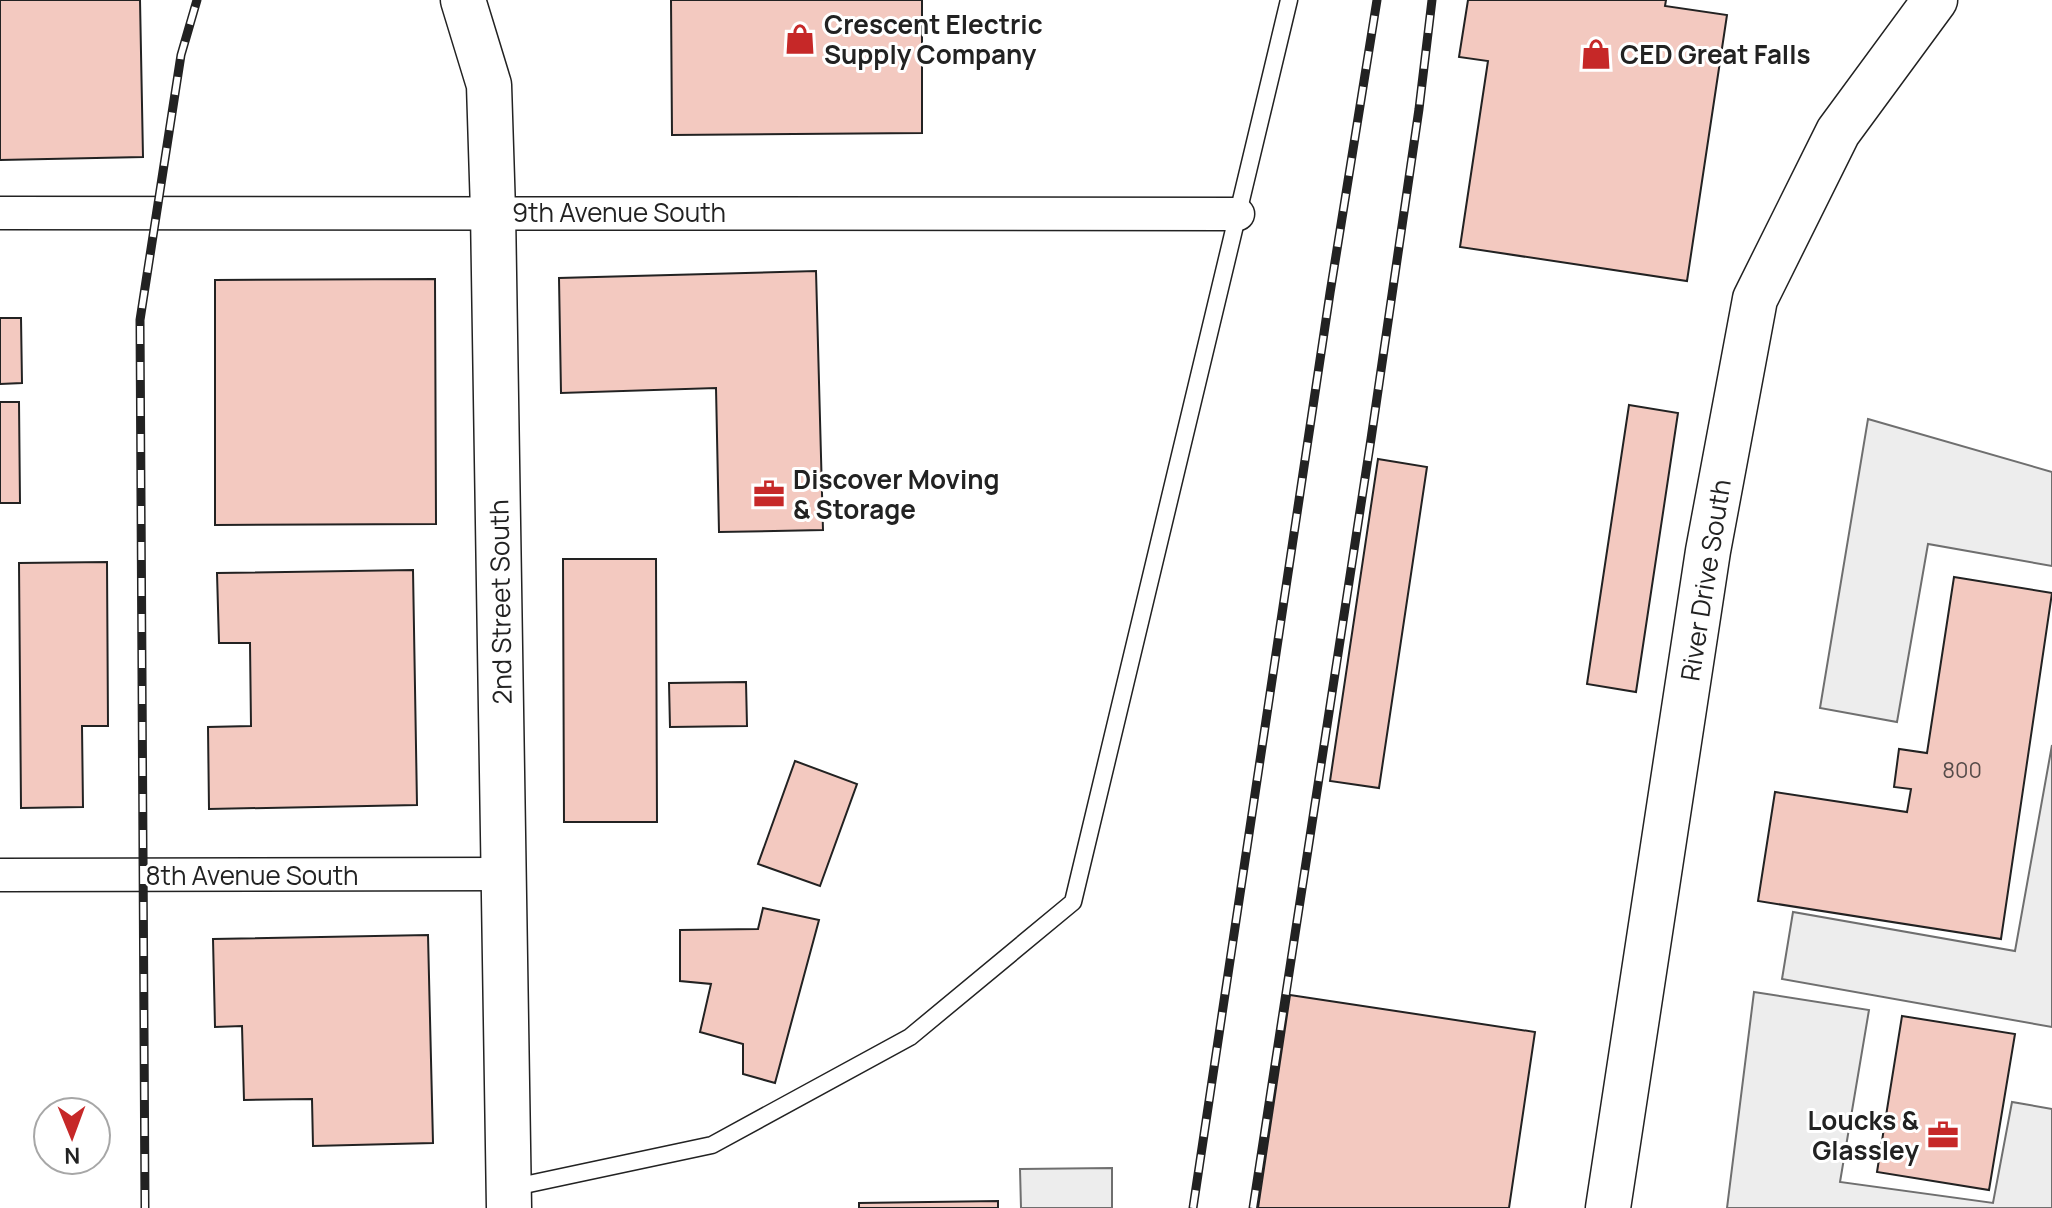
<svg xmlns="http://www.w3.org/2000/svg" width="2052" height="1208" font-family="Manrope,sans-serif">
  <rect width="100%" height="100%" fill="#fff"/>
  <!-- parking -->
  <path fill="#ededed" stroke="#6f6f6f" stroke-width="2" d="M1868 419 2052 472V566L1928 544 1897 722 1820 708Z
    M2052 745V1027L1782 979 1793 912 2015 951Z
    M1754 992 1869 1010 1840 1182 1993 1203 2012 1102 2052 1109V1208H1727Z
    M1112 1168V1208H1021L1020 1169Z"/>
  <!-- building -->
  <path fill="#f3c9c0" stroke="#222" stroke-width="2" d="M0 0H140L143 157 0 160Z
    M671 0H922V133L672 135Z
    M1468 0H1666L1665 6 1727 15 1687 281 1460 247 1488 61 1459 57Z
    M816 271 823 530 719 532 716 388 561 393 559 278Z
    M435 279 436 524 215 525V280Z
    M0 318H21L22 383 0 384Z
    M0 402H19L20 503H0Z
    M1629 405 1678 413 1636 692 1587 684Z
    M1378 459 1427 467 1379 788 1330 781Z
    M563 559H656L657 822H564Z
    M107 562 108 726H82L83 807 21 808 19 563Z
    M413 570 417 805 209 809 208 727 251 726 250 643H219L217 573Z
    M1954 577 2052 593 2001 939 1758 901 1775 792 1907 812 1911 789 1894 787 1899 749 1927 753Z
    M746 682 747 726 670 727 669 683Z
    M795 761 857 784 820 886 758 864Z
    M763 908 819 920 775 1083 743 1074V1044L700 1032 711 984 680 981V930L758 929Z
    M428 935 433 1143 313 1146 312 1099 244 1100 242 1026 215 1027 213 939Z
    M1290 995 1535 1032 1509 1208H1258Z
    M1902 1016 2015 1034 1989 1190 1877 1172Z
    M998 1201V1208H859V1203Z"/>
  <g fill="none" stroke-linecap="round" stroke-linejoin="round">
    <defs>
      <path id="lane" d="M510 1188 712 1145 910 1037 1073 902 1289 0"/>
      <path id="street" d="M0 213 1238 214
        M0 875 505 874"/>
      <path id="secondary" d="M463 0 489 85 493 211 509 1208
        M1608 1208 1708 551 1755 299 1838 132 1935 0"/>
    </defs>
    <!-- lane casing -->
    <use href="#lane" stroke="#222" stroke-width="19"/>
    <!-- street casing -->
    <use href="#street" stroke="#222" stroke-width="35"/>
    <!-- secondary casing -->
    <use href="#secondary" stroke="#222" stroke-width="47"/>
    <!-- lane -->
    <use href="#lane" stroke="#fff" stroke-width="16"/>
    <!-- street -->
    <use href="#street" stroke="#fff" stroke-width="32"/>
    <!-- secondary -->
    <use href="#secondary" stroke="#fff" stroke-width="44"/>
    <defs>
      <path id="rail" d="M145 1208 140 320 181 55 197 0
        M1193 1208 1330 293 1377 0
        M1253 1208 1371 439 1419 109 1432 0"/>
    </defs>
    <!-- rail casing -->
    <use href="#rail" stroke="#222" stroke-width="9"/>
    <!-- rail -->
    <use href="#rail" stroke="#fff" stroke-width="6" stroke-dasharray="18" stroke-linecap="butt"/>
  </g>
  <!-- icons -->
  <defs>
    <symbol id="shop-bare" viewBox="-9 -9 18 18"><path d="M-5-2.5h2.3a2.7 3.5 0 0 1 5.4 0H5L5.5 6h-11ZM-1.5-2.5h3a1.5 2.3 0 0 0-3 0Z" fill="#c62828" stroke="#fff" stroke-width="2.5" paint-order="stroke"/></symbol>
    <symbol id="office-bare" viewBox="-9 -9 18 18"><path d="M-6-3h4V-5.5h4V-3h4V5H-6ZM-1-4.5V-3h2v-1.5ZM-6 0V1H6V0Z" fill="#c62828" stroke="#fff" stroke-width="2.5" paint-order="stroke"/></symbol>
  </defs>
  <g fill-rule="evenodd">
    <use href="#shop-bare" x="778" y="17" width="44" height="44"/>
    <use href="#shop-bare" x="1574" y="32" width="44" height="44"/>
    <use href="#office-bare" x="747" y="472" width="44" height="44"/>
    <use href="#office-bare" x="1921" y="1113" width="44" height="44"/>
  </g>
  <g text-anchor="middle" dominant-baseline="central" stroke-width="6" stroke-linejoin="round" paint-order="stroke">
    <!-- number labels -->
    <g font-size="22" fill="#564c4a">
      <text x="1962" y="770">800</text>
    </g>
    <!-- poi labels -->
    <g font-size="26" font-weight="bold" fill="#222" stroke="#fff" text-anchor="start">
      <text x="824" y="24">Crescent Electric<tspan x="824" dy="30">Supply Company</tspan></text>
      <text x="1620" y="54">CED Great Falls</text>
      <text x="793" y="479">Discover Moving<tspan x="793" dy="30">&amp; Storage</tspan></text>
      <text x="1919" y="1120" text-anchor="end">Loucks &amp;<tspan x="1919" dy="30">Glassley</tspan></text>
    </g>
    <!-- street labels -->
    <g font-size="26" fill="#222" stroke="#fff">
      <text x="619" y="212">9th Avenue South</text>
      <text transform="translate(1705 580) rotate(-81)">River Drive South</text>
      <text transform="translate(500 602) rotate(-91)">2nd Street South</text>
      <text x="252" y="875">8th Avenue South</text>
    </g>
  </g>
  <!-- north arrow -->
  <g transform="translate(72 1136) rotate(179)"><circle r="38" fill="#ffffff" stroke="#a7a7a7" stroke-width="2"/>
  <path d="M0-6L14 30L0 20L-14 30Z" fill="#c62828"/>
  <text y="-12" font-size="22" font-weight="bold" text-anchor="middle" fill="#222222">N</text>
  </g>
</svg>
